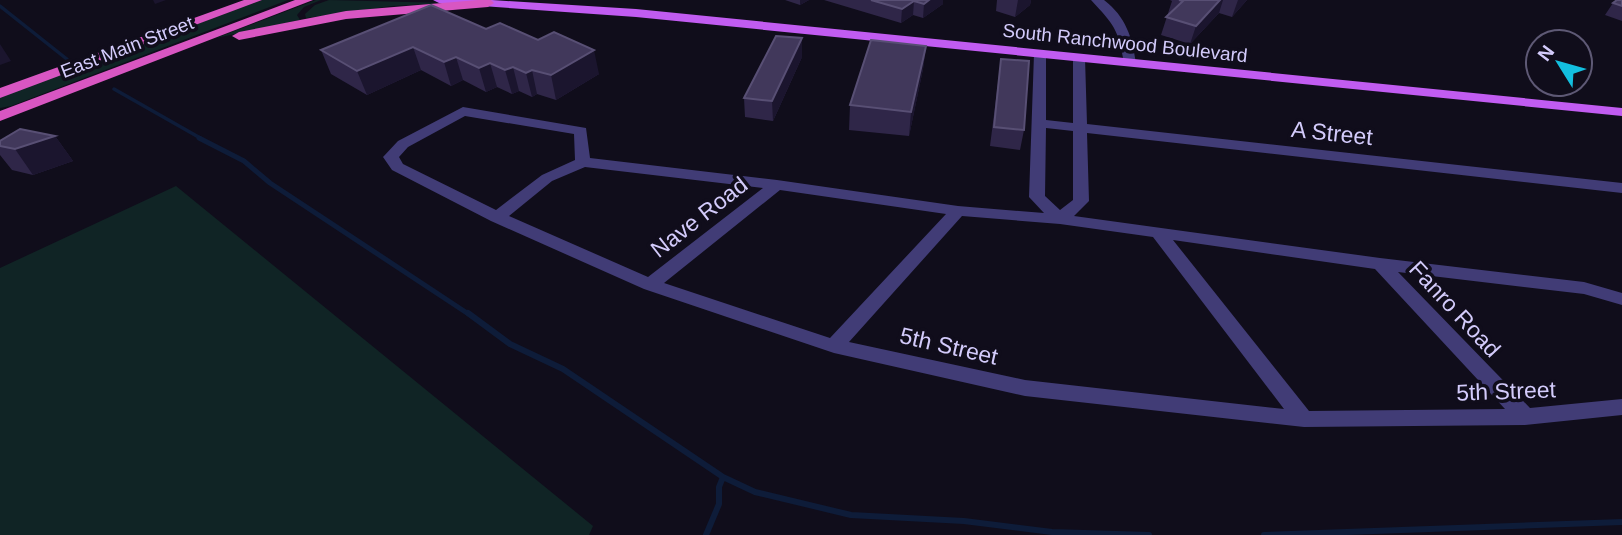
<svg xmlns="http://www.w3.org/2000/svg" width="1622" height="535" font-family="Helvetica,sans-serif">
  <rect width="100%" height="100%" fill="#100d1b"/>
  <!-- green -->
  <path fill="#102425" d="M262 0H288L11 106 0 108V96Z
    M316 0H321L304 7 297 15 300 20 216 38Z
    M329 0 447 3 392 6 306 18 305 14 315 5Z
    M176 186 593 526 589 535H0V268Z"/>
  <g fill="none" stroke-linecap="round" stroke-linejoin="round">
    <!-- stream-far2 -->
    <path stroke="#0e1c39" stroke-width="3.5" d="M0 6 68 60
      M114 89 202 139"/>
    <!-- stream-far1 -->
    <path stroke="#0e1c39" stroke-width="5" d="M199 138 244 161 270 183 470 315"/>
    <!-- stream -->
    <path stroke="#0e1c39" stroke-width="6" d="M468 313 510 344 563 369 723 477 755 492 851 515 964 521 1052 532 1149 535
      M706 535 719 504V487L723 477
      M1264 535 1622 522"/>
    <!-- minor -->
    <path fill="#413c76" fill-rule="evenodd" d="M1091 0H1104C1126 17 1132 37 1136 63L1135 66H1125L1124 63C1118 28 1114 25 1091 0Z
      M1040 50 1046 54V120L1073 123V58L1079 54 1085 58 1087 124 1622 183V193L1087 133 1089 201 1074 216 1380 258 1584 282 1622 293V305L1584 294 1398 272 1530 408 1622 399V415L1525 425 1304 427 1025 396 834 353 644 289 491 221 392 170 383 157 398 141 463 107 586 128 590 158 777 180 958 206 1044 213 1029 197 1034 54ZM465 116 574 134 575 160 542 175 496 210 403 164 399 157 408 147ZM1046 128 1073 131V200L1060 210 1045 196ZM585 167 763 188 648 277 509 216 552 181ZM780 190 946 214 830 338 664 283ZM962 216 1060 224 1153 237 1284 409 1025 380 849 342ZM1173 240 1375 269 1505 409 1309 411Z"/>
    <!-- primary -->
    <path fill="#c15cf1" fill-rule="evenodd" d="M433 0H492L636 9 1622 108V116L636 17 439 3Z"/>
    <!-- trunk -->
    <path fill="#d856c2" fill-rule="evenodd" d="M244 0H262L0 98V88Z
      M295 0H313L0 121V111Z
      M478 0H491L494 3 488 7 346 19 239 40 232 36 239 32 346 11Z"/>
  </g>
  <!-- wall -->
  <path fill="#2f2648" d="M785 0H809L800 5Z
    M824 0H943V4L923 18 913 15 901 23Z
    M997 0H1031L1030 5 1015 17 996 11Z
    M1170 0H1247L1232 17 1219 13 1190 44 1161 35 1172 1Z
    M1622 0V21L1605 15 1613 3Z
    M486 29 599 74 556 100 537 94 532 97 519 91 512 94 497 87 486 92 463 80 451 86 421 70 367 95 331 74 321 50Z
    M926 46 923 69 909 136 849 130 850 105Z
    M802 57 773 121 745 117 744 98Z
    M1001 59 1024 130 1020 150 990 146Z
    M55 136 73 161 33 175 12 170 0 155V141Z"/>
  <!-- shaded-wall -->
  <path fill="#1b152e" d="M153 0H166L155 4Z
    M800 0H809L800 5Z
    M929 0H943V4L923 18 924 4Z
    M1018 0H1031L1030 5 1015 17Z
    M1220 0H1223L1219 13 1190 44 1196 26Z
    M1238 0H1247L1232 17Z
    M914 1 913 15 901 23 902 9Z
    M802 38V57L773 121 772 101Z
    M0 44 11 61 0 65Z
    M926 46 923 69 909 136 911 112Z
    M413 47 421 70 367 95 357 71Z
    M594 50 599 74 556 100 551 75Z
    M456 57 463 80 451 86 444 62Z
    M490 63 497 87 486 92 479 68Z
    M513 67 519 91 512 94 505 70Z
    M532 70 537 94 532 97 526 73Z
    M55 136 73 161 33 175 15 149Z"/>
  <!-- building -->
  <path fill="#41385b" stroke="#584f74" stroke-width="2" d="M871 0H929L924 4 914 1 902 9Z
    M1179 0H1220L1196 26 1166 17 1183 1Z
    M1617 0H1622V6L1613 3Z
    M431 5 486 29 500 23 538 40 554 32 594 50 551 75 532 70 526 73 513 67 505 70 490 63 479 68 456 57 444 62 413 47 357 71 321 50Z
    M776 36 802 38 772 101 744 98Z
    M871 40 926 46 911 112 850 105Z
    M1001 59 1029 61 1024 130 994 127Z
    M20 129 55 136 15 149 0 146V141Z"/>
  <g text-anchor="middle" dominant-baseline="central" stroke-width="7" stroke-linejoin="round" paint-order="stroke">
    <!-- far-street labels -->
    <g font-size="19" fill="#d3cbfb" stroke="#100d1b">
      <text transform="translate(1125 43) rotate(6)">South Ranchwood Boulevard</text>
      <text transform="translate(127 47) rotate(-21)">East Main Street</text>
    </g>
    <!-- street labels -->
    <g font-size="23" fill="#d3cbfb" stroke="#100d1b">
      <text transform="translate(1332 133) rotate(6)">A Street</text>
      <text transform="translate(699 217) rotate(-38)">Nave Road</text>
      <text transform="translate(1455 309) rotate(47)">Fanro Road</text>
      <text transform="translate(949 346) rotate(13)">5th Street</text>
      <text transform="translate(1506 391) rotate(-2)">5th Street</text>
    </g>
  </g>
  <!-- north arrow -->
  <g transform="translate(1559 63) rotate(307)"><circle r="33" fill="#100d1b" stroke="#5e5975" stroke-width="2"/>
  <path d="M0-5L12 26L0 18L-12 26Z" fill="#13bfdf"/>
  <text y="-10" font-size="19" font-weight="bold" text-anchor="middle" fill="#d3cbfb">N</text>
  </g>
</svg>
